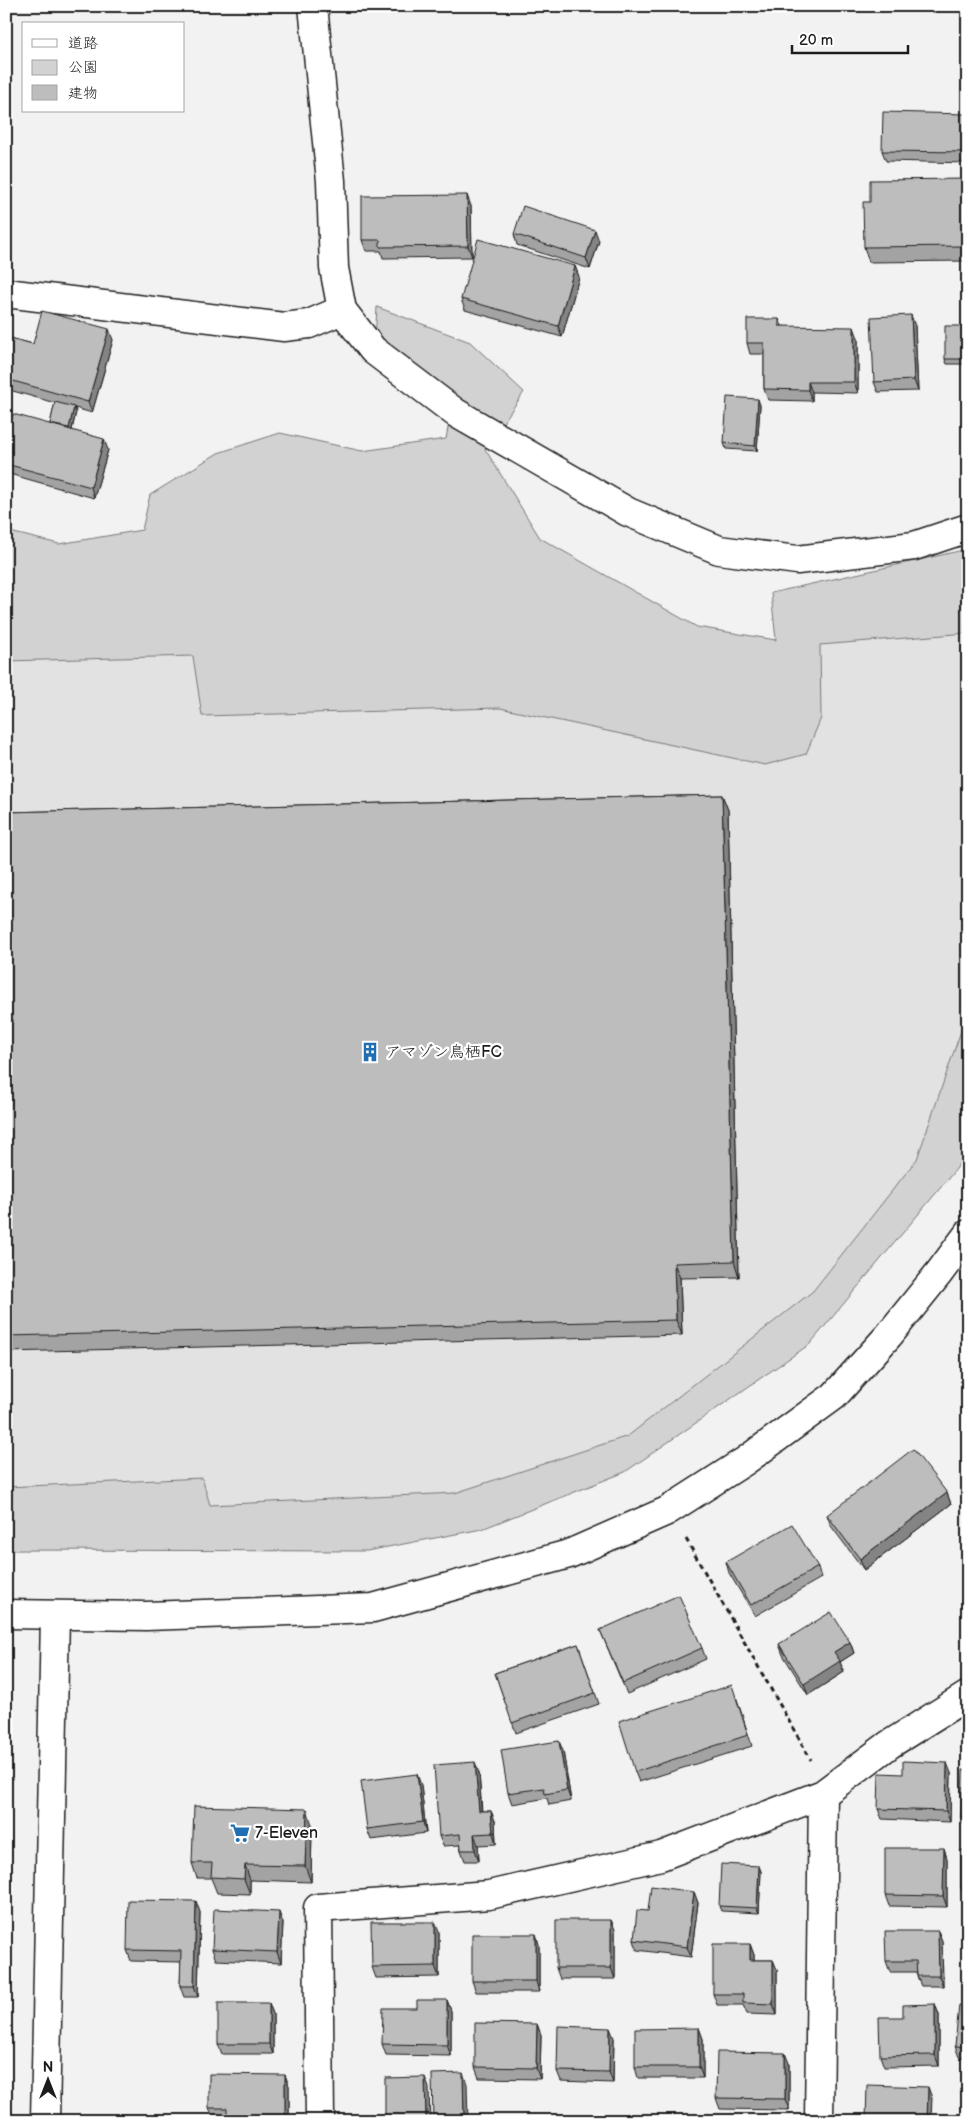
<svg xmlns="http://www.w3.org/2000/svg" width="974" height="2127" font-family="'Balsamiq Sans','Klee One',sans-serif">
  <rect width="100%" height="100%" fill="#f2f2f2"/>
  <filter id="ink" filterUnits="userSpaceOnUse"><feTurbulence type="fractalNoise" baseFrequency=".02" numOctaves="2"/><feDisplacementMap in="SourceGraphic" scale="10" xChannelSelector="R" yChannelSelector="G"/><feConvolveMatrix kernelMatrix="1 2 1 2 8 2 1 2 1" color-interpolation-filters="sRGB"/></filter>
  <g filter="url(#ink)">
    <!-- built -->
    <path fill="#e2e2e2" d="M968 633V977L963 1025 917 1159 813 1291 628 1436 455 1494 210 1505 202 1478 6 1487V661L193 656 202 716 500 708 765 765 806 753 821 718 820 645Z"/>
    <!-- green -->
    <path fill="#d2d2d2" stroke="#777" d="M377 307 470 342 524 392 485 449 540 538 697 627 776 640 771 593 968 549V633L820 645 821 718 806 754 765 765 500 708 202 716 193 656 6 661V531L59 544 142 530 150 495 218 453 280 433 362 451 446 439 453 400 375 340Z
      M968 977V1143L957 1168 810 1344 625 1472 482 1529 367 1551 6 1550V1487L202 1478 210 1505 455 1493 628 1436 813 1291 917 1159 963 1025Z"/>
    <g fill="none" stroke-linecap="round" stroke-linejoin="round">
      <defs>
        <path id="minor" d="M313 6 331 181 334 268 342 310 373 350 456 413 628 512 719 550 797 560 914 546 968 528
          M6 293 284 327 309 324 342 310
          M320 2121 318 1908 489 1895 661 1856 823 1794 890 1744 968 1695
          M819 2121 823 1794"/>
        <path id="tertiary" d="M6 1614 146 1616 373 1608 569 1554 667 1511 745 1461 834 1396 889 1335 939 1273 968 1234
          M45 2121 55 1615"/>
      </defs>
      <!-- minor casing -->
      <use href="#minor" stroke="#1c1c1c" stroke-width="31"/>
      <!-- tertiary casing -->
      <use href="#tertiary" stroke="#1c1c1c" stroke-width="31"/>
      <!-- path -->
      <path stroke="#1c1c1c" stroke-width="3" stroke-dasharray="5 4" stroke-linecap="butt" d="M686 1539 811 1760"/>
      <!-- minor -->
      <use href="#minor" stroke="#fff" stroke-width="28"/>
      <!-- tertiary -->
      <use href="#tertiary" stroke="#fff" stroke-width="28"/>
    </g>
    <!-- wall -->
    <path fill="#a3a3a3" stroke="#1c1c1c" d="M966 114 968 120V163L886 161 882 151Z
      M968 179V261L869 262 864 247Z
      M471 206 472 257 383 258 381 251H366L362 240Z
      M514 234 599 241 590 269 517 245Z
      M575 266 579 277 562 337 465 310 461 299Z
      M779 319 782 326 858 338V393L812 392V401L768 400 764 389V354H750L747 343Z
      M915 326 918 391 878 392 874 382Z
      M968 326V364H947L945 359Z
      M6 337 33 344 113 340 92 413 75 408 76 412 72 430 108 450 94 498 6 473V438L50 424 55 403 6 389Z
      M760 405 757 451 726 449 724 443Z
      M722 795 728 810 739 1277 680 1278 682 1335 6 1352V812Z
      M947 1493 951 1504 864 1570 831 1526 827 1515Z
      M726 1562 818 1567 821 1578 755 1616 729 1573Z
      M600 1630 702 1648 706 1659 627 1694Z
      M850 1642 854 1653 840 1662 844 1672 808 1695 783 1655 779 1644Z
      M578 1644 599 1704 516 1733 495 1673Z
      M736 1696 752 1746 639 1782 635 1772Z
      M563 1751 571 1801 549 1805 547 1798 512 1804 508 1793Z
      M968 1770V1828H965L961 1817Z
      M479 1773 482 1811H491L495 1821 496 1844 478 1845 479 1861H465L461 1850 460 1845 443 1846 439 1836Z
      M951 1773 950 1822 882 1819 878 1809 903 1774Z
      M421 1785 426 1833 371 1840 367 1829Z
      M312 1825 311 1882 250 1880V1894L217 1893 211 1878H197L192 1863Z
      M944 1848 947 1859V1907L889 1906 885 1895Z
      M968 1850V1899H965L961 1888Z
      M761 1871 759 1913 721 1911 719 1906Z
      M694 1892 698 1903 691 1957 637 1950 634 1940 648 1911Z
      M200 1912 198 1997H184L180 1986 181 1962 131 1961 127 1950Z
      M611 1920 615 1930V1979H560L556 1968Z
      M283 1923 281 1963 216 1960 212 1949Z
      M938 1931 942 1941 943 1986H921L917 1976 916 1972H890L886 1961Z
      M439 1932V1977L376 1978 372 1967Z
      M536 1934 539 1945V1992H476L472 1981Z
      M750 1944 754 1955V1960H773L777 1970V2015L747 2014 743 2005H717L713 1994Z
      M447 2000 451 2011V2056L386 2055 382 2044 417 2008Z
      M269 2003 273 2014V2054H222L218 2044Z
      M935 2004 939 2015V2066L884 2067 880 2056Z
      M968 2006V2058L959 2057 955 2046Z
      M537 2024 541 2035 540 2079 479 2078 475 2067Z
      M699 2028 703 2039V2078H638L635 2067Z
      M614 2038 613 2083 561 2081 557 2071Z
      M789 2063V2110L720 2109 716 2098Z
      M285 2075 289 2086V2121L213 2118 209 2108Z"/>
    <!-- shaded-wall -->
    <path fill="#848484" stroke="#1c1c1c" d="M966 114 968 120V132L966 126Z
      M467 195 471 206 472 257 468 246Z
      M595 230 599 241 590 269 586 258Z
      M575 266 579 277 562 337 558 326Z
      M911 315 915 326 918 391 914 380Z
      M854 327 858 338V393L854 382Z
      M109 329 113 340 92 413 88 402Z
      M808 382 812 392V401L808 390Z
      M758 399 760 405 757 451 755 446Z
      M74 407 76 412 71 433 69 428Z
      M104 439 108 450 94 498 91 487Z
      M722 795 728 810 739 1277 734 1261Z
      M674 1263 680 1278 682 1335 676 1320Z
      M947 1493 951 1504 864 1570 860 1559Z
      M850 1642 854 1653 840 1662 844 1672 808 1695 804 1684 834 1652Z
      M559 1741 563 1751 571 1801 567 1790Z
      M475 1762 479 1773 482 1822 479 1811Z
      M947 1763 951 1773 950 1822 946 1811Z
      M417 1774 421 1785 426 1833 423 1822Z
      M307 1809 312 1825 311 1882 305 1866Z
      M491 1811 495 1821 496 1844 493 1833Z
      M474 1834 478 1845 479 1861 475 1850Z
      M944 1848 947 1859V1907L943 1896Z
      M245 1865 250 1880V1894L244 1879Z
      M759 1866 761 1871 759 1913 757 1908Z
      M694 1892 698 1903 691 1957 687 1947Z
      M196 1901 200 1912 198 1997 194 1986Z
      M279 1912 283 1923 281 1963 277 1952Z
      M611 1920 615 1930V1979L611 1968Z
      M435 1922 439 1932V1977L435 1966Z
      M938 1931 942 1941 943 1986 939 1976Z
      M536 1934 539 1945V1992L536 1981Z
      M750 1944 754 1955V1970L750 1960Z
      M773 1960 777 1970V2015L773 2004Z
      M447 2000 451 2011V2056L447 2045Z
      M269 2003 273 2014V2054L269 2044Z
      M935 2004 939 2015V2066L935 2055Z
      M537 2024 541 2035 540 2079 536 2068Z
      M610 2028 614 2038 613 2083 609 2072Z
      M699 2028 703 2039V2078L699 2067Z
      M785 2053 789 2063V2110L785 2099Z
      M463 2073 467 2084 468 2121H464Z
      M285 2075 289 2086V2121H285Z
      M425 2077 429 2088 430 2121H426Z
      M928 2087 932 2098 931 2121H927Z"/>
    <!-- building -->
    <path fill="#bdbdbd" stroke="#1c1c1c" d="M883 112 966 114V126H968V152L882 151Z
      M968 179V246L864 247 863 202H870V180Z
      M467 195 468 246 380 247V240H362V196Z
      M523 206 595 230 586 258 514 234Z
      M478 239 575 266 558 326 461 299Z
      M42 311 109 329 88 402 6 379V337L33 344Z
      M911 315 914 380 874 382 871 317Z
      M747 319H779V326L854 327V382H808V390L764 389V343H747Z
      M945 326H968V359H945Z
      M727 397 758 399 755 446 724 443Z
      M55 402 74 407 69 428 50 424Z
      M13 414 104 439 91 487 6 464V438Z
      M722 795 734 1261 674 1263 676 1320 6 1336V812Z
      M913 1449 947 1493 860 1559 827 1515Z
      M792 1524 818 1567 751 1605 726 1562Z
      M679 1595 702 1648 623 1683 600 1630Z
      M831 1612 850 1642 834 1652 840 1661 804 1684 779 1644Z
      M578 1644 595 1693 512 1723 495 1673Z
      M732 1685 748 1735 635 1772 619 1721Z
      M559 1741 567 1790 545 1794 544 1788 508 1793 501 1750Z
      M903 1761 947 1763 946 1811 878 1809 879 1773 903 1774Z
      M475 1762 479 1811H491L493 1833 474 1834 475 1850H461L460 1834 439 1836 434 1765Z
      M963 1770H968V1817H961Z
      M417 1774 423 1822 367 1829 361 1781Z
      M194 1806 307 1809 305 1866 245 1865 244 1879 211 1877 212 1863H192Z
      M885 1848H944L943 1896 885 1895Z
      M961 1850H968V1888H961Z
      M721 1864 759 1866 757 1908 719 1906Z
      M651 1886 694 1892 687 1947 634 1940 637 1910 648 1911Z
      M128 1900 196 1901 194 1986H180L181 1951 127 1950Z
      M214 1909 279 1912 277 1952 212 1949Z
      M556 1920H611V1968H556Z
      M371 1922H435V1966L372 1967Z
      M885 1931H938L939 1976H917L916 1961H886Z
      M472 1934H536V1981H472Z
      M713 1944H750V1960H773V2004L743 2003V1994H713Z
      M968 1944V1975H967Z
      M417 2000H447V2045L382 2044 383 2008H417Z
      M218 2003H269V2044H218Z
      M935 2004V2055L880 2056 879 2017H903V2005Z
      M959 2005 968 2006V2047L955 2046Z
      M475 2023 537 2024 536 2068 475 2067Z
      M558 2026 610 2028 609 2072 557 2071Z
      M699 2028V2067H635V2029Z
      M717 2052 785 2053V2099L716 2098Z
      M463 2073 464 2121H433L432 2074Z
      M209 2074 285 2075V2121H227V2108H209Z
      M425 2077 426 2121H385V2078Z
      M867 2085 928 2087 927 2121H866Z"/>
  </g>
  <!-- icons -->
  <defs>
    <symbol id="building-bare" viewBox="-9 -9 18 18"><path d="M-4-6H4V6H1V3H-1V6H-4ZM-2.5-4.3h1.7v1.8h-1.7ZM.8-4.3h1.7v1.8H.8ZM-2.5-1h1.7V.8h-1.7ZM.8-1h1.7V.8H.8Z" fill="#1f6fb2" stroke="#fff" stroke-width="2.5" paint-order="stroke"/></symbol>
    <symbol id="supermarket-bare" viewBox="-9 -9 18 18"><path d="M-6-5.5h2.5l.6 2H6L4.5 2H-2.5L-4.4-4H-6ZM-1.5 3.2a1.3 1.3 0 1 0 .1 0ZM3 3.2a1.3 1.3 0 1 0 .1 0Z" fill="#1f6fb2" stroke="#fff" stroke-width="2.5" paint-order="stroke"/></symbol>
  </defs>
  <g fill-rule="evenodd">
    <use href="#building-bare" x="356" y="1038" width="28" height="28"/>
    <use href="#supermarket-bare" x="226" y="1819" width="28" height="28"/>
  </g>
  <g text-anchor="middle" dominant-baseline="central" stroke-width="4.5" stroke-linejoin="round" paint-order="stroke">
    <!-- poi labels -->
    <g font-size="16" fill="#1c1c1c" stroke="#fff" text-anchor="start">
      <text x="385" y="1052">アマゾン鳥栖FC</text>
      <text x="255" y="1833">7-Eleven</text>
    </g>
  </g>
  <!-- margin -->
  <rect width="974" height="2127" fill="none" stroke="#fff" stroke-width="25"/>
  <rect x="12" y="12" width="949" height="2102" fill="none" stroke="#1c1c1c" stroke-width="2" filter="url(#ink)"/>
  <!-- legend -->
  <rect x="22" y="22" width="162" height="90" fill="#ffffff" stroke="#a4a4a4"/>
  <rect x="32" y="39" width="25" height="8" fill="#ffffff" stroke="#a4a4a4"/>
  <text x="68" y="48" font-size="15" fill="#1c1c1c">道路</text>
  <rect x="32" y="60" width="25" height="15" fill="#d2d2d2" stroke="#a4a4a4"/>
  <text x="68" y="72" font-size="15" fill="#1c1c1c">公園</text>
  <rect x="32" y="85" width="25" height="15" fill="#bdbdbd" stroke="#a4a4a4"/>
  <text x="68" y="98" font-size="15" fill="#1c1c1c">建物</text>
  <!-- north arrow -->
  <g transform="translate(48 2080)" stroke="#ffffff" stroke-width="4" paint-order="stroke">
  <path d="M0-4L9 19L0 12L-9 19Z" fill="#1c1c1c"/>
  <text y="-8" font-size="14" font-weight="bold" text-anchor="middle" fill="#1c1c1c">N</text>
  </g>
  <!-- scale -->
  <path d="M792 45v8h116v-8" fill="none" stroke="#1c1c1c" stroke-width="2.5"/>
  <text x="799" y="45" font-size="15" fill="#1c1c1c" stroke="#ffffff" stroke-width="4" paint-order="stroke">20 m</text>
</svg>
